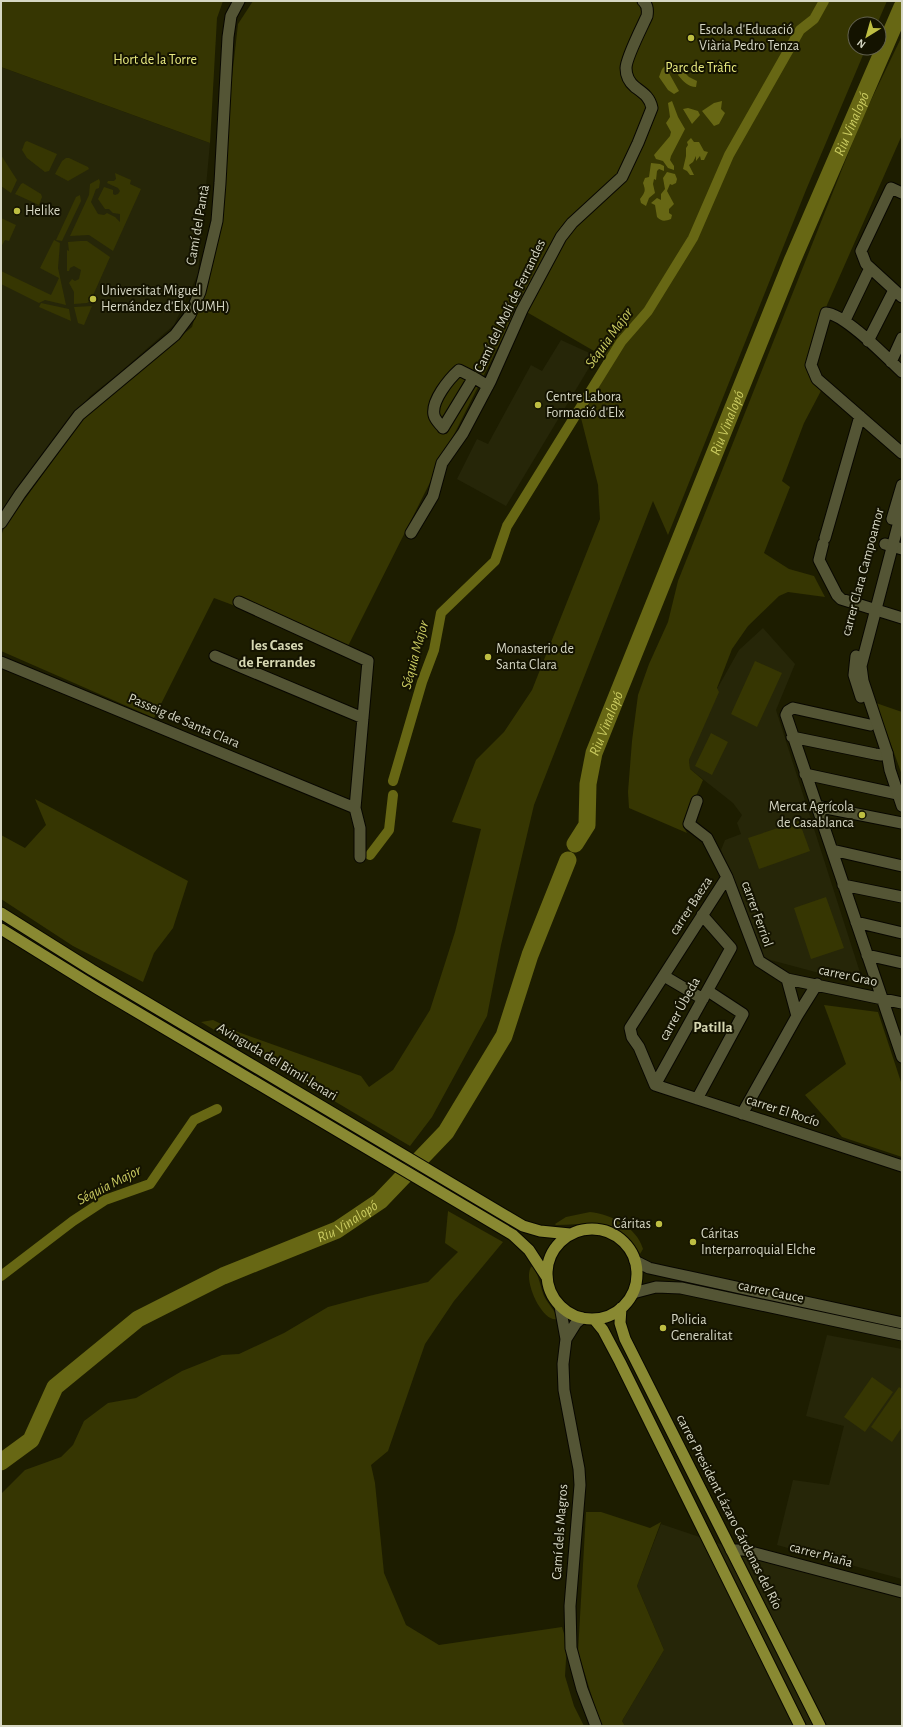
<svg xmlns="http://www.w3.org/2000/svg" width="903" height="1727" font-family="'Alegreya Sans',sans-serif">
  <rect width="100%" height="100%" fill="#1d1d00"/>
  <!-- built -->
  <path fill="#262608" d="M1 67 210 143 198 274 174 325 118 374 90 396 1 511Z
    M561 340 596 356 506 506 457 479 477 439 488 444 531 365 542 371Z
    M763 628 795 664 776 710 864 985 763 958 721 850 725 840 741 834 737 823 742 815 733 803 690 769 689 760 717 689 739 650Z
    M827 1335 902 1349V1579L777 1545 793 1480 829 1485 844 1426 806 1416Z
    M661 1524 759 1557 902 1597V1726H625L622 1721 664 1650 637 1586Z"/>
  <!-- green -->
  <path fill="#363602" d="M1 1H223L217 18 210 143 1 67Z
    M253 1H887L877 24H855V48H866L806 190 668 535 653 501 534 805 501 945 487 1016 432 1117 410 1146 201 1022 213 1020 238 1032 361 1076 369 1087 393 1070 430 1010 455 932 481 829 452 822 476 760 504 732 532 690 600 519 598 485 581 418 613 362 518 307 347 648 214 598 154 718 1 651V536L4 528 87 413 192 327 211 264 238 24Z
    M902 36V135L827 305 808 371 823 387 804 423 782 481 790 487 764 553 789 569 814 576 825 597 788 592 779 596 748 626 732 649 717 688 719 692 689 760 690 769 703 780 683 826 687 833 629 808 628 792 632 741 638 695 649 664 668 622 678 581 862 119Z
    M27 141 57 154 49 171 45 172 27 158 22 150 25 142Z
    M1 155 17 180 11 193 1 186Z
    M66 158H69L88 167 89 169 68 181 55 174 62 161Z
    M115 173 131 180 130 184 141 189 113 251 89 235 70 236 89 195 90 184 99 179 100 182 99 188 96 189 91 202 98 214 104 215 107 213 115 217 120 222V214L113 213 109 209H105L98 199 104 187 113 190V194L115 195 118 194 120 191 118 188 107 183 108 181H114L116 179Z
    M23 183 41 194 42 197 39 205 15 194 21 184Z
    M80 195 81 201 62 241 56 240 76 197Z
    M1 218 16 225 9 241 5 240 1 247Z
    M54 240 60 243 58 268 66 305 45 300 39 303 1 284V271L51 295 59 278 40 268Z
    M80 241H87L110 257 91 300 87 303 74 304V292L69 283 72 279 75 281 79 279 81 270 74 266 70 268 69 271H67V250L69 251 68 242Z
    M41 303 69 309 71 321 39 307Z
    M92 306 84 325 78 323 74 307Z
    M755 661 782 673 757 727 731 714Z
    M876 703 902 712V775Z
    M711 733 728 742 712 775 695 766Z
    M35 799 188 881 173 928 154 953 143 982 73 946 1 899V835L25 848 46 825Z
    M799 821 810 851 759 869 748 838Z
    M826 897 844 948 811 959 794 908Z
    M824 1005 878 1012 902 1085V1157L842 1137 805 1095 846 1064Z
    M448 1211 503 1242 454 1301 425 1344 388 1451 371 1465 375 1483 384 1573 406 1625 439 1645 562 1627 567 1644 565 1676 574 1706 584 1726H1V1494L25 1470 61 1457 73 1445 84 1421 108 1403 136 1398 182 1371 222 1355 239 1354 284 1333 328 1307 369 1296 428 1282 458 1252 445 1243Z
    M590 1212C610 1214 637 1227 643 1249L640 1254C616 1214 595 1225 556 1225L555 1224 566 1217Z
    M532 1266C539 1274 540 1286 544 1296 548 1304 555 1310 558 1319H557C542 1323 521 1277 532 1266Z
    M872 1377 893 1392 865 1432 844 1417Z
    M899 1387 902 1389V1427L892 1442 871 1427Z
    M586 1512H601L650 1528 661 1522 637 1586 664 1650 622 1721 625 1726H601L578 1652Z"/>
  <!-- water -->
  <path fill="#676714" d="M665 66 679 91 674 94 668 90 659 77 662 69Z
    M683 71 689 77 697 81 696 87C688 87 683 81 678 75L680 72Z
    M672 101 678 117 685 129 671 156 670 160 674 166V170L668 168 663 161 656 159 654 155 670 136 671 132 666 123 670 117 668 103Z
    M722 101 721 109 725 113 719 124 714 126 702 111 714 103Z
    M688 108 698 111 700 115 692 124 683 109Z
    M691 138 694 142H699L704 151 708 152 704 160H701L700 156 696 161V156L693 162 689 165 694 175H690L687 171 683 169 686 156V148L688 145 687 142Z
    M651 163 660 164 664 166V171L659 169 657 171 656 180 654 179 653 184 655 193 649 198 646 206 641 203 640 199C645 192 646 191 643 183L645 178 649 177Z
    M667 172 675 174 677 179 676 183 672 185 670 184 667 191 674 204 669 209V213L672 215 671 219C665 221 662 222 657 217L655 205 651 203 657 198 661 200V194L665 189 663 178Z"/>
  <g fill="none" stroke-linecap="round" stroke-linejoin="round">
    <!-- canal -->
    <path stroke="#676714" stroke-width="10" d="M393 781 422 682 434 650 441 613 495 561 507 526 621 342 648 311 693 238 729 155 800 30 814 19 824 1
      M370 855 389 830 393 795
      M1 1276 73 1221 105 1200 150 1184 194 1120 217 1109"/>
    <!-- river -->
    <g stroke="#676714" stroke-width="17">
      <path id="s1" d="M575 844 587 825 588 784 594 753 792 261 902 7"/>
      <path id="s2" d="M1 1462 31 1440 55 1387 138 1319 223 1276 337 1230 380 1201 446 1132 504 1036 530 955 568 860"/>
    </g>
    <defs>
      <path id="minor" d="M902 193 891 188 861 251 866 264 902 297
        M845 320 870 268
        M868 341 894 290
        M891 362 902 338
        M902 372C887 358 845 314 826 313L811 365 817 379 902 453
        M474 377 443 428C440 424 435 420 434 415 431 401 449 379 459 370 470 375 479 380 488 386
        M1 523 20 494 79 415 175 335 190 315 200 292 217 221 220 183 228 37 231 16 239 1
        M411 533 433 496 442 463 463 433 490 382 522 310 561 237 572 223 622 177 638 143 652 108C650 97 643 93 635 87 629 82 626 76 626 68 626 58 642 27 647 16 648 10 648 5 643 1
        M825 538 860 416
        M823 544 819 560 837 595 841 599 902 618
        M885 544 902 549
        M239 602 368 661 355 808 360 828V857
        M215 656 363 718
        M1 662 355 808
        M870 725 793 708 788 711 786 715 902 1057
        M792 737 875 754 881 755 887 753
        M805 774 902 795
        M816 806 902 823
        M832 850 902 866
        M727 877 759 961 787 979 797 1016
        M843 885 902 897
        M856 922 902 933
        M867 955 902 963
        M664 976 703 999
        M787 979 902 1003
        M655 1085 639 1047 632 1037 630 1028 727 877 707 838 689 824 697 801
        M655 1085 902 1166
        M655 1085 731 948 702 915
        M697 1099 743 1014 708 991
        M742 1114 797 1016 817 984
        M635 1261 649 1268 667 1272 902 1323
        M633 1293 656 1287 681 1288 902 1335
        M731 1550H743L902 1592"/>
      <path id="tertiary" d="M902 510 861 666 863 681 887 753 890 770 902 806
        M892 519 902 485
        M856 656 854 675 861 697
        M560 1306 566 1339 563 1364 564 1390 579 1469 580 1485 570 1606 571 1648 582 1689 596 1726
        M566 1339 576 1323 582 1318"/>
      <path id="primary" d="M1 913 92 970 523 1226 540 1231 570 1234
        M1 929 98 989 513 1235 529 1250 546 1276
        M547 1274a45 45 0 1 1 90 0a45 45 0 1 1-90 0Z
        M621 1308 620 1323 625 1339 820 1726
        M594 1319 603 1330 620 1362 800 1726"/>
    </defs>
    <!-- minor casing -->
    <use href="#minor" stroke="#080700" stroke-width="13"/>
    <!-- tertiary casing -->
    <use href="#tertiary" stroke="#080700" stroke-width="13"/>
    <!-- primary casing -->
    <use href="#primary" stroke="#080700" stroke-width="13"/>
    <!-- minor -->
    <use href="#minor" stroke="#545535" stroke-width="11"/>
    <!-- tertiary -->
    <use href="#tertiary" stroke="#545535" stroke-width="11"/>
    <!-- primary -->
    <use href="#primary" stroke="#898932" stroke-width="11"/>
  </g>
  <!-- markers -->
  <g fill="#bebe42" stroke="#141300" stroke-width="1.5">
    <circle cx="691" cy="38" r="4"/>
    <circle cx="17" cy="211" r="4"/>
    <circle cx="93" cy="299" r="4"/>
    <circle cx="538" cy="405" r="4"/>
    <circle cx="488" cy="657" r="4"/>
    <circle cx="862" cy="815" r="4"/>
    <circle cx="659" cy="1224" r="4"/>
    <circle cx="693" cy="1242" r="4"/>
    <circle cx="663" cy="1328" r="4"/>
  </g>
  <g text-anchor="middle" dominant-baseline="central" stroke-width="4" stroke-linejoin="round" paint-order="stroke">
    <!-- poi labels -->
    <g font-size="14" fill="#d6d7c4" stroke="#141300" text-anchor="start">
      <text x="699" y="30">Escola d'Educació<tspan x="699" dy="16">Viària Pedro Tenza</tspan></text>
      <text x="25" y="211">Helike</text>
      <text x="101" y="291">Universitat Miguel<tspan x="101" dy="16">Hernández d'Elx (UMH)</tspan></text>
      <text x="546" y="397">Centre Labora<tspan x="546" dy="16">Formació d'Elx</tspan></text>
      <text x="496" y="649">Monasterio de<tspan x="496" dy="16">Santa Clara</tspan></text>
      <text x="854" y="807" text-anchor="end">Mercat Agrícola<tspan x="854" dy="16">de Casablanca</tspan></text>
      <text x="651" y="1224" text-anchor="end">Cáritas</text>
      <text x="701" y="1234">Cáritas<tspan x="701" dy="16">Interparroquial Elche</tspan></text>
      <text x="671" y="1320">Policia<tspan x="671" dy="16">Generalitat</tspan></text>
    </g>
    <!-- park labels -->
    <g font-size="14" fill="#eaeb81" stroke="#141300">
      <text x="155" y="60">Hort de la Torre</text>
      <text x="701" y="68">Parc de Tràfic</text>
    </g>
    <!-- street labels -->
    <g font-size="14" fill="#d6d7c4" stroke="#141300">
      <text transform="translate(198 225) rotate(-80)">Camí del Pantà</text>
      <text transform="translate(510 306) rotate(-64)">Camí del Molí de Ferrandes</text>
      <text transform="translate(863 572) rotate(-75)">carrer Clara Campoamor</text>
      <text transform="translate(184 721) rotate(23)">Passeig de Santa Clara</text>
      <text transform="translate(691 906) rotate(-57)">carrer Baeza</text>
      <text transform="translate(757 914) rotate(70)">carrer Ferriol</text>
      <text transform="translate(848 976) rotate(12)">carrer Grao</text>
      <text transform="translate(680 1009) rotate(-61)">carrer Úbeda</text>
      <text transform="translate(277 1062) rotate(31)">Avinguda del Bimil·lenari</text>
      <text transform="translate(783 1111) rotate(18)">carrer El Rocío</text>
      <text transform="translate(771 1292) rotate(12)">carrer Cauce</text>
      <text transform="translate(729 1512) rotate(63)">carrer President Lázaro Cárdenas del Río</text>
      <text transform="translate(560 1532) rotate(-86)">Camí dels Magros</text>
      <text transform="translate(821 1555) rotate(15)">carrer Piaña</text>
    </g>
    <!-- water labels -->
    <g font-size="15" font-style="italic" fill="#cacb60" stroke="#141300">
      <text stroke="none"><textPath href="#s1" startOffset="775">Riu Vinalopó</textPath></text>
      <text transform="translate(609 338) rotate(-54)">Séquia Major</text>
      <text stroke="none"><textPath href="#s1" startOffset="451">Riu Vinalopó</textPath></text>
      <text transform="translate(415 655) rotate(-75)">Séquia Major</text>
      <text stroke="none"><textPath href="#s1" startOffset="127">Riu Vinalopó</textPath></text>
      <text transform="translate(109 1185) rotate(-27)">Séquia Major</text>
      <text stroke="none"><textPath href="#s2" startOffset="434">Riu Vinalopó</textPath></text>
    </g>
    <!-- neighbourhood labels -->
    <g font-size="15" font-weight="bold" fill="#d6d7b2" stroke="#141300">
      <text x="277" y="645">les Cases<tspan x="277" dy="17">de Ferrandes</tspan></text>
      <text x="713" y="1027">Patilla</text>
    </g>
  </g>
  <!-- border -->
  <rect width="903" height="1727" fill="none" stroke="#d6d7c4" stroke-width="4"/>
  <!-- north arrow -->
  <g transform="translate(867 36) rotate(217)"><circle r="19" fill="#141300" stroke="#62614e"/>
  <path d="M0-3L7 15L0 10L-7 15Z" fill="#bebe42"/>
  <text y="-6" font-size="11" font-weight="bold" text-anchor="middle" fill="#d6d7c4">N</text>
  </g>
</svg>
